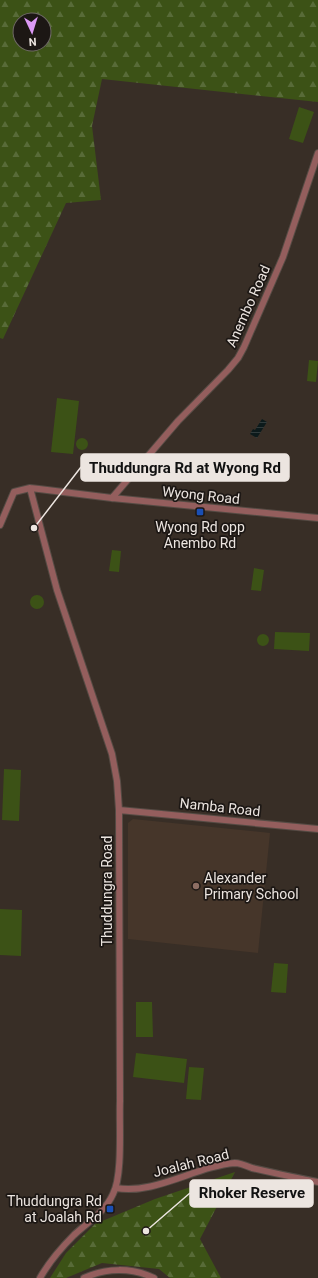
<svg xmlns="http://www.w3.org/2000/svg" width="318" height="1278" font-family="Roboto,sans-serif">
  <defs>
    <pattern id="forest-firs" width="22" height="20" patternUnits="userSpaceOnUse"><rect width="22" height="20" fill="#3c5216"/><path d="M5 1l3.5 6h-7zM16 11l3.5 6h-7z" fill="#586b38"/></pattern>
    <pattern id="water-rules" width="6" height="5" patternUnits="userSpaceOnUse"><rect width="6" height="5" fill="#0c1a1b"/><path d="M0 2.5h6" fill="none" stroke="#303b3c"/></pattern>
  </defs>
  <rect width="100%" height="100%" fill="#382e26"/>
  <!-- built -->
  <path fill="#46362a" d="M133 819 270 833 258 953 128 939V823Z"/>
  <!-- forest -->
  <path fill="url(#forest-firs)" fill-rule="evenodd" d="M0 0H318V102L102 79 92 126 101 200 66 203 3 339 0 338ZM20 20H44V44H20Z
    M235 1172 200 1239 221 1278H170L159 1269 102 1263 66 1278H50L66 1253 95 1224 155 1199Z"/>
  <!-- garden -->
  <path fill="#3c5216" d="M299 107 314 112 303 143 289 139Z
    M309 360 318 361 316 382 307 381Z
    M57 398 79 401 73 454 51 452Z
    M76 444a6 6 0 1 1 12 0a6 6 0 1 1-12 0Z
    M112 550 121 551 119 572 109 571Z
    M254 568 264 570 261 591 251 590Z
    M30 602a7 7 0 1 1 14 0a7 7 0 1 1-14 0Z
    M275 632 310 633 309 651 274 649Z
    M257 640a6 6 0 1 1 12 0a6 6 0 1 1-12 0Z
    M4 769 21 770 19 821 2 820Z
    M0 909 22 910 21 956 0 955Z
    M274 963 288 964 286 993 271 992Z
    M136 1002H152L153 1037H136Z
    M136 1053 187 1059 184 1083 133 1077Z
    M189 1067 204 1068 201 1100 186 1099Z"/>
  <!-- water -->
  <path fill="url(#water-rules)" d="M262 419 267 422 257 438 250 434 253 429 255 430Z"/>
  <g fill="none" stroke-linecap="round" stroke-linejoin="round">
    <defs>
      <path id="street" d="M30 488 57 590 112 754 117 781 119 810C119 907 120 1004 120 1101 119 1124 123 1175 113 1194 105 1212 88 1222 74 1235 61 1248 49 1262 40 1278
        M112 498 178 421 228 370 238 358 244 347 283 257 318 153
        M0 525 14 492 30 488 39 489 112 498 318 518
        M119 810 318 829
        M116 1188C155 1195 196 1166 235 1163 240 1163 247 1166 252 1168 274 1173 296 1178 318 1182
        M84 1278C106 1268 131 1267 154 1278"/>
    </defs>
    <!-- street casing -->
    <use href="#street" stroke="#554b44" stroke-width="8"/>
    <!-- street -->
    <use href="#street" stroke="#945e5d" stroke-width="6"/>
  </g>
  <!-- markers -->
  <g fill="#1a4fb4" stroke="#1c1714" stroke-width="1.5">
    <rect x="196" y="508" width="8" height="8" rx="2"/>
    <rect x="106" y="1205" width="8" height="8" rx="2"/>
  </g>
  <circle fill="#8d6e63" stroke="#1c1714" stroke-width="1.5" cx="196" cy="886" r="4"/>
  <g text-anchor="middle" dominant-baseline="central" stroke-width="3.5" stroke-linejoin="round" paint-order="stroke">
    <!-- street labels -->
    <g font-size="14" fill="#ece5e0" stroke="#1c1714">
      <text transform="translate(248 306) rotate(-66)">Anembo Road</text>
      <text transform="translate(201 495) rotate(6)">Wyong Road</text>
      <text transform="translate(220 807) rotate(6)">Namba Road</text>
      <text transform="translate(107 891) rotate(-90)">Thuddungra Road</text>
      <text transform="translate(191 1163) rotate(-14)">Joalah Road</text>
    </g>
    <!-- poi labels -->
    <g font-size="14" fill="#ece5e0" stroke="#1c1714">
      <text x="200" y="527">Wyong Rd opp<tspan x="200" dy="16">Anembo Rd</tspan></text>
      <text x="204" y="878" text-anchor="start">Alexander<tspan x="204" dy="16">Primary School</tspan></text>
      <text x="102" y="1201" text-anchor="end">Thuddungra Rd<tspan x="102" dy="16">at Joalah Rd</tspan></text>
    </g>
  </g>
  <!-- callouts -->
  <path fill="none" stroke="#ece5e0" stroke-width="1.5" d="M34 528L81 467M146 1231L190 1193"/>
  <g fill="#ece5e0" stroke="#1c1714" stroke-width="1.5">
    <circle cx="34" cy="528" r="4"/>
    <circle cx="146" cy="1231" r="4"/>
  </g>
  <g fill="#ece5e0" stroke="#ece5e0" stroke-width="1.5">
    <rect x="81" y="454" width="208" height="27" rx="4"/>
    <rect x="190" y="1180" width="123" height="27" rx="4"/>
  </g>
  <g font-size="15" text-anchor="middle" font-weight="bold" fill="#111">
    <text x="185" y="473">Thuddungra Rd at Wyong Rd</text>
    <text x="252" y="1198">Rhoker Reserve</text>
  </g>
  <!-- north arrow -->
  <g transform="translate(32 32) rotate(176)"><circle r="19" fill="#1c1714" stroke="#6f6966"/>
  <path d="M0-3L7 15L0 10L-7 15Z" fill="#dc99f5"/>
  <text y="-6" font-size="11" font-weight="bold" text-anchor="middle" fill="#ece5e0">N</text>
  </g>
</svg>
